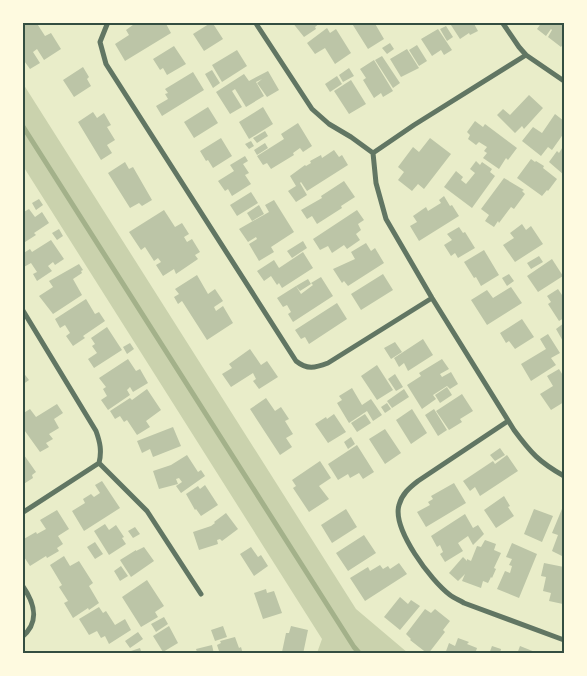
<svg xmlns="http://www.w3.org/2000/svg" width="587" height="676" font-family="Helvetica,sans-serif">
  <rect width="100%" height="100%" fill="#e9edc9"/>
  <!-- green -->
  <path fill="#cad2ad" d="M22 82 356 609 408 653H317L322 639 23 166Z"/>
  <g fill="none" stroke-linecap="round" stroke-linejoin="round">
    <!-- stream -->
    <path stroke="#a3b18a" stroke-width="5" d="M22 125 354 647 360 654"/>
  </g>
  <!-- building -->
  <path fill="#bcc5a7" d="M22 22H36L45 36 51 33 61 49 44 60 37 49 33 52 40 63 30 69 22 58Z
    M137 22H165L171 33 125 61 115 44 129 35 126 30Z
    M212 22 223 39 204 51 193 34Z
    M292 22H321L315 27 316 29 304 37Z
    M351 22H374L384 39 368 49Z
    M449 22H473L478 31 470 35 469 33 460 39Z
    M542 22H564V43L561 47 548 37 552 30 551 29 546 36 537 29Z
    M446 26 453 37 447 41 440 29Z
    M327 28 330 33 336 29 351 53 335 64 325 48 315 54 307 43Z
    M438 29 452 50 444 55 441 50 432 56 421 39Z
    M390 43 394 49 387 54 382 48Z
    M417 45 427 61 419 66 409 50Z
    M174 46 186 64 167 75 163 68 160 70 153 59Z
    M407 49 419 68 401 77 390 59Z
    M237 50 247 66 222 82 212 65Z
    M382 56 400 83 393 88 375 60Z
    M374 60 393 91 383 97 381 93 374 98 363 80 366 78 360 69Z
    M83 67 89 77 87 79 91 86 74 97 63 80Z
    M349 68 354 76 343 82 339 75Z
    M212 70 220 83 213 88 205 74Z
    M268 71 279 90 267 97 257 83 262 79 256 82 264 96 246 107 235 89 232 91 242 107 230 114 216 92 244 74 249 81Z
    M193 72 204 90 162 116 156 106 168 99 165 94 168 93 165 89Z
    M337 76 342 84 330 92 325 84Z
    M351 80 366 104 349 114 334 91Z
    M529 95 543 108 524 129 522 126 515 133 497 115 503 109 510 115Z
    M208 107 218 123 194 138 184 122Z
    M263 107 273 124 249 139 239 122Z
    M93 112 97 118 104 113 111 125 107 127 115 140 107 145 112 153 101 160 78 122Z
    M555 114 564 121V133L552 150 548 147 541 156 522 141 533 127 542 133Z
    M475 121 483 127 485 124 517 148 508 160 506 158 499 169 483 158 487 153 484 151 487 147 479 142 476 145 468 139 470 135 467 132Z
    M298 123 312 146 303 152 300 148 293 153 294 155 271 169 267 163 263 165 257 156 284 139 281 134Z
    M265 131 268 136 257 143 253 138Z
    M221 138 232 156 213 168 208 160 206 161 200 151Z
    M430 138 451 154 424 189 418 184 412 191 398 180 404 172 398 167 413 147 419 152Z
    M251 141 254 146 249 149 245 144Z
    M265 143 268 148 257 155 254 150Z
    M564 145V175L549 162 557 151 559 153Z
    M334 150 339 157 342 155 348 165 307 191 301 182 300 183 307 195 296 202 288 191 296 186 290 176 305 165 306 166 311 163 310 161 321 155 322 158Z
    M245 156 248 161 243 164 249 173 245 175 251 184 232 196 228 189 225 191 218 181 234 171 230 165Z
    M531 159 535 162 536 161 544 166 543 168 557 179 548 191 547 190 542 196 517 178Z
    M476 161 480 165 482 162 492 169 490 172 495 176 472 208 444 187 456 171 463 177 461 180 466 184 475 173 470 169Z
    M125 162 129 169 133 167 152 200 142 206 139 203 130 208 108 173Z
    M504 178 524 190 522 191 525 194 514 209 511 207 499 223 498 221 494 227 485 221 489 215 481 209Z
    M344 181 355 197 341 206 342 208 317 224 312 216 307 219 301 210 322 198 321 196Z
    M251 192 258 203 237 216 230 205Z
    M444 196 450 206 452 205 459 216 419 241 410 226 417 222 413 216 426 207 428 211 441 203 439 200Z
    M39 199 43 205 36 210 32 203Z
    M274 200 294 232 271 247 274 252 259 261 249 244 257 239 256 237 248 242 239 229 269 212 265 205Z
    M259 205 264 214 252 221 247 213Z
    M29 209 35 217 42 212 49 223 34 233 36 235 25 242 22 238V213Z
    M164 210 175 227 182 223 189 234 184 237 187 242 192 239 200 252 195 255 198 259 176 274 174 269 163 276 156 265 161 262 158 258 154 261 145 247 141 250 129 232Z
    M357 210 364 220 358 224 361 230 356 234 360 240 347 249 344 245 332 253 328 246 320 250 313 239Z
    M522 224 526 230 531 226 543 244 515 262 503 245 514 238 510 233Z
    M459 227 463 233 465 232 475 248 458 258 455 253 451 256 444 245 452 240 447 234Z
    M59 229 63 236 57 240 52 233Z
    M51 240 64 259 55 265 53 262 48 266 52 271 37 281 33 274 37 272 31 263 22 268V254L30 249 32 252Z
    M303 241 307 248 292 258 287 251Z
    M366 243 371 251 375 248 384 263 348 286 344 281 342 283 333 269 355 259 351 252Z
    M484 250 499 275 481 286 476 277 474 278 464 262Z
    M303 252 313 268 282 288 279 283 277 285 271 276 264 281 257 271 274 260 279 268Z
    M539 256 543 262 531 269 527 263Z
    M552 259 563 276 538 292 527 276Z
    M79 264 83 270 81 271 82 273 73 279 82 295 53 314 39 296 53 287 49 281Z
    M383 274 393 290 361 310 351 294Z
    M509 274 514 281 507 286 502 278Z
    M197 275 208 294 215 289 223 301 214 307 216 311 223 306 233 323 207 340 182 301 178 304 174 297 179 294 175 289Z
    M321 277 333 296 293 322 288 314 291 312 287 305 283 307 277 298 296 286 301 294 313 285 311 283Z
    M308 279 311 284 300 291 296 286Z
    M511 287 522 303 487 325 471 300 487 290 493 298Z
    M558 289 562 295 564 293V318L559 321 548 304 551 302 547 296Z
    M86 299 95 314 99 312 105 321 83 336 85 338 73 346 66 336 70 333 65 325 60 328 55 319Z
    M337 303 347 319 309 344 305 337 301 339 295 330Z
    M522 319 534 337 515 349 509 341 506 343 500 333Z
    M564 323V343L556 329Z
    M107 327 122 350 94 368 88 359 97 353 92 346 95 344 91 338Z
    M548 334 560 353 551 358 556 365 531 381 521 364 546 349 540 339Z
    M423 339 433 355 408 371 404 363 399 367 394 358Z
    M395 342 402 352 391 359 384 348Z
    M130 343 134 349 127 354 123 347Z
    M250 349 261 365 267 361 278 377 259 389 253 381 256 379 253 373 231 387 222 374 232 368 229 364Z
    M128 359 136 371 140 369 148 383 133 392 130 387 127 390 130 395 108 410 101 400 107 396 103 389 106 387 99 378Z
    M442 359 449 369 440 374 442 377 451 372 458 384 450 389 447 386 433 395 436 399 422 409 407 385 421 376 419 373Z
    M377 365 393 390 377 400 361 376Z
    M559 369 564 377V402L551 410 540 394 553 386 547 376Z
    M22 371 29 380 22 385Z
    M395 374 403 387 396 391 388 379Z
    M447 387 452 395 440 403 435 395Z
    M352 388 362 405 371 399 382 415 373 421 367 411 349 423 337 403 342 400 339 396Z
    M147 389 161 410 146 421 150 427 137 435 127 420 124 422 120 416 115 419 110 411 130 398 132 400Z
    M404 389 409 397 392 408 387 401Z
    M462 394 473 411 460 419 462 422 449 430 436 411Z
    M266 398 275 411 281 407 289 419 285 421 293 434 286 438 292 447 280 455 250 409Z
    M387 403 391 409 385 413 381 407Z
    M57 404 63 413 54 419 59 428 49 434 53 439 46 443 49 447 40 452 22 427V414L30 409 36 417Z
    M412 409 427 433 411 444 396 420Z
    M434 409 447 430 438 436 425 415Z
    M334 414 346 432 328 443 315 424 326 417 327 419Z
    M365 414 371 423 357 432 351 423Z
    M173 427 181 446 153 457 150 449 142 453 137 441Z
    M385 429 401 453 385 464 369 439Z
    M351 437 355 444 348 449 344 442Z
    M357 445 374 472 363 479 359 473 350 478 348 474 338 480 328 464Z
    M500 448 505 455 495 461 490 455Z
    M24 455 36 472 32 475 33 478 22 485V456Z
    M187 455 198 472 201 470 205 476 181 493 176 486 182 482 179 478 176 479 178 484 159 489 153 471 171 465Z
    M507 455 518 471 480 496 475 487 470 491 463 481 493 461 495 464Z
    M320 461 331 478 319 486 329 499 309 512 293 488 296 486 292 480Z
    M102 481 120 508 84 531 72 511 85 503 83 499 91 494 94 497 100 493 95 485Z
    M454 483 466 503 426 527 417 512 430 505 428 502 433 499 431 496Z
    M205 485 218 505 201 516 196 509 195 510 186 494 198 486 200 489Z
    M504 496 510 506 508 507 514 516 496 528 484 510Z
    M564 504V557L552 551 558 535 552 533Z
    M346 509 357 527 332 543 321 525Z
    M534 509 553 516 542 542 524 534Z
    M57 510 69 529 58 536 63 544 57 548 59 551 47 558 46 556 30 566 22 554V547L25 545 22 540 36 532 37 534 46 529 40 520Z
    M226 513 238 529 222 541 220 539 217 540 218 544 199 550 193 532 211 526 215 523 214 522Z
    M465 514 473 528 478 525 484 534 473 545 468 536 458 543 463 551 445 562 440 554 443 552 440 545 437 547 431 536Z
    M105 524 109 530 116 525 124 537 122 538 126 544 109 555 94 531Z
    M135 527 140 534 133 538 128 531Z
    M364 535 376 553 348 571 336 553Z
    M485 540 496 544 494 550 501 553 494 568 496 569 492 578 491 577 488 583 483 581 481 588 462 581 465 574 458 581 449 573 463 557 467 561V559L471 561 477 546 481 547Z
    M95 542 103 554 95 559 87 547Z
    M512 543 537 554 519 598 497 589 505 571 510 573 512 566 509 565 512 559 506 557Z
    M144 547 154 561 131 577 120 560 136 550V551Z
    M251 547 258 557 261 555 268 566 254 576 240 554Z
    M64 556 70 566 79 561 93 583 89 586 99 603 89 610 88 608 73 618 64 603 68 601 59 587 62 585 50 565Z
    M399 563 407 574 365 601 350 578 368 567 370 571 380 565 383 569 388 566 390 569Z
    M544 563 564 567 563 604 549 601 551 593 543 591 546 577 541 576Z
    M121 566 128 576 120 581 114 571Z
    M147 580 164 606 155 612 158 617 141 627 122 597Z
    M266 589 267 593 274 591 282 613 263 619 254 593Z
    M400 597 408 604 411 600 420 606 400 630 384 617Z
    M99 607 103 613 106 611 115 625 125 619 131 630 109 644 105 636 101 638 97 631 89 635 79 619Z
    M425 609 431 613 435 609 450 621 443 630 445 632 428 654 410 640 411 639 406 634Z
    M164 617 168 624 156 632 151 624Z
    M169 626 178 643 163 652 153 636Z
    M223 626 227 637 215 641 211 630Z
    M291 626 308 630 303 654H285L282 652 286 633H289Z
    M138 632 143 639 130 648 125 641Z
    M235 637 239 648 241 647 243 654H220L217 645 221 643 220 641Z
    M458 638 469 642 467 644 477 648 475 654H445L449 643 455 646Z
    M212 645 214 654H193L197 652 196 649Z
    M492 646 501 649 500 654H489Z
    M520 646 535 652 534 654H517Z
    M140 648 142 654H125V653Z"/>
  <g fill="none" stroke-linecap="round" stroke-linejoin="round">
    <!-- minor -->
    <path stroke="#617663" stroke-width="5" d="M108 22 100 42 106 64 296 361C307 370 315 368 328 363L432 298
      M255 22 312 109 329 124 351 137 373 153
      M502 22 519 47 526 55
      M564 81 526 55 414 125 373 153 376 183 386 219 432 298 514 430C531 453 539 462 564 476
      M22 309 96 431C100 442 102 451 99 463L22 513
      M508 421 418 481C409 488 402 494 399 505 392 529 431 581 450 595 454 598 459 600 464 603L564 640
      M99 463 147 511 201 594
      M22 585C34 602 41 621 22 637"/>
  </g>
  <!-- border -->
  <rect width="587" height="676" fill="none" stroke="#fefae0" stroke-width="48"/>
  <rect x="24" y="24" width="539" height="628" fill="none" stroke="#344e41" stroke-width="2"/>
</svg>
